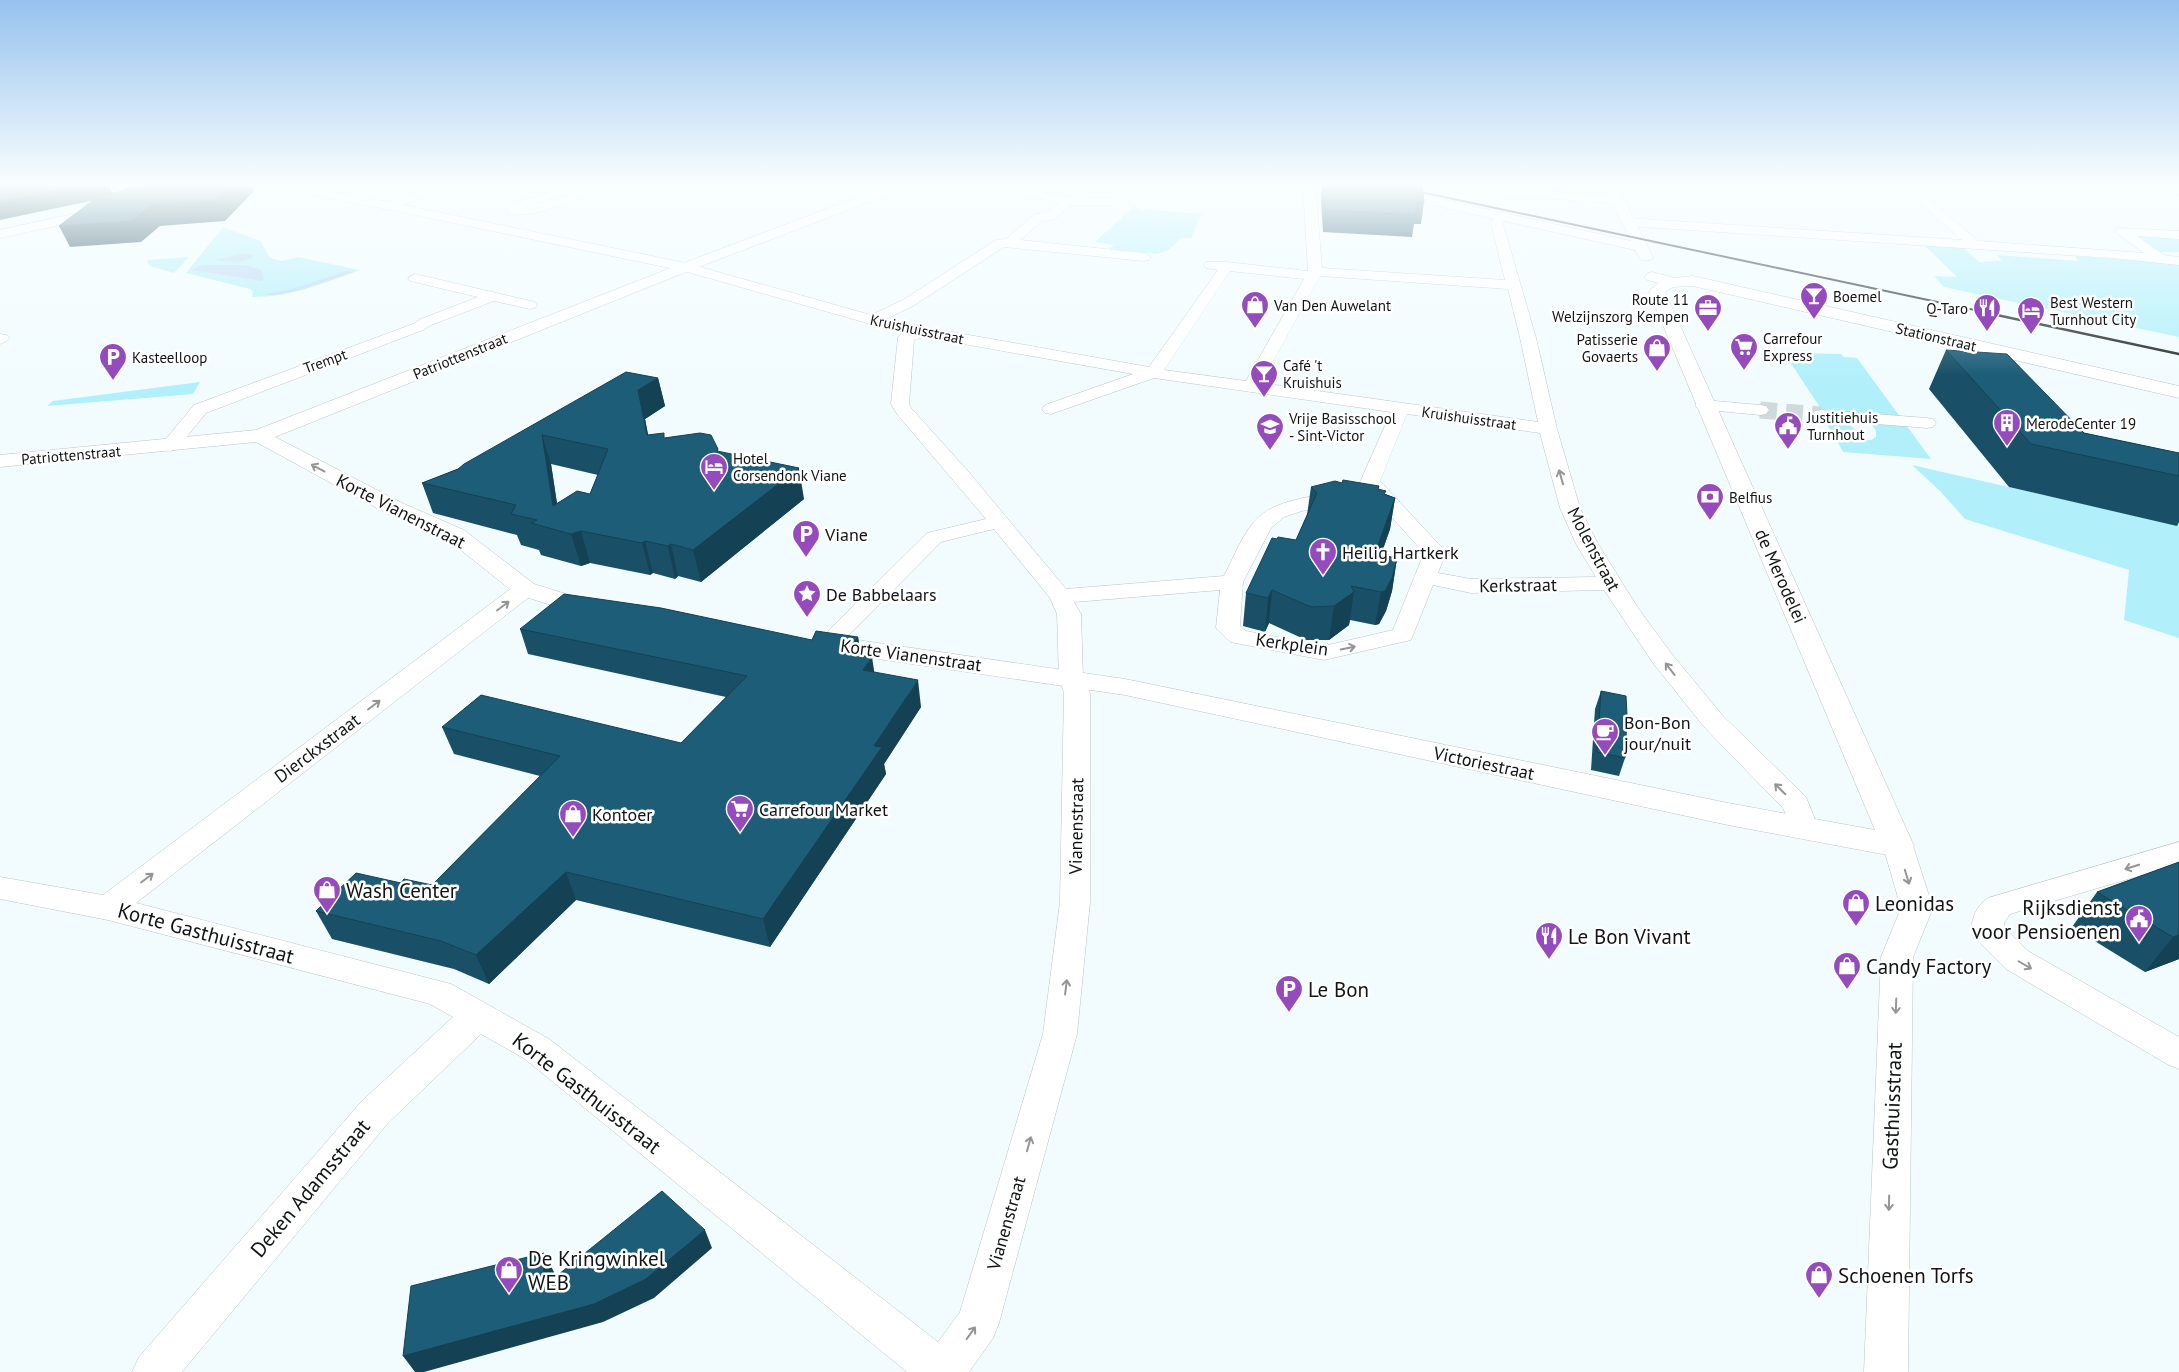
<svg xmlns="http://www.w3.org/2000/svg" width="2179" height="1372" font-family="'PT Sans',sans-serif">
  <rect width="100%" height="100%" fill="#f2fcfe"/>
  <!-- green -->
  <path fill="#b1f0fb" d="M1134 206 1140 209 1202 214 1191 238H1181L1169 250 1156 254 1109 249 1114 245 1095 242Z
    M223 227 258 240 261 242 270 258 282 261 298 257 360 270C326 282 289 298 252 297L253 292 250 289 186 273Z
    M2131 233 2179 236V252H2157Z
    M1924 245 1963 247 1979 262 2002 261 1997 255 2078 261 2075 256 2179 264V337L1944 287 1934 276 1957 277Z
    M189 257 174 273 150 266 147 262 148 260Z
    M1784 353 1841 354 1844 357 1857 358 1931 459 1843 452 1836 439 1871 440 1876 437V431L1872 425H1850L1857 431 1855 432 1831 431 1821 415H1825Z
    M200 382 193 394 47 406 53 401Z
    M1912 465 2176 525 2179 481V638L2124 620 2129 570 1965 519 1941 492Z"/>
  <!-- water -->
  <path fill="#bbd6f4" d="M240 254H250L253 256 252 258 240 262 214 260Z
    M202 265H245L262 270 264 278 262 281 192 270Z
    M347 271 354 272C335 278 280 300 264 294L289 290Z"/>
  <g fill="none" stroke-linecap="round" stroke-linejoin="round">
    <!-- street-tunnel -->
    <path stroke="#d0d9db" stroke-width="17" stroke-dasharray="17 9" stroke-linecap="butt" d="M1760 410 1821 415"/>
    <defs>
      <path id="street" d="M440 184H456L454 186 403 205 686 263 871 315 903 300 996 240 1006 239 1035 214 1046 213 1059 203 1015 193 1013 191 1015 189 1019 188 1068 197 1116 198 1118 201 1112 205H1071L1053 220 1042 221 1020 240 1144 253 1151 257 1149 260 1144 261 1004 247 913 306 886 319 924 327 1149 367 1218 270 1206 268 1204 265 1206 262H1227L1308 271 1303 184H1315L1322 268 1505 280 1491 224 1494 216 1505 212 1509 213 1511 216 1504 221 1503 224 1536 338 1557 429 1580 508 1598 544 1638 608 1671 653 1723 716 1806 797 1819 829 1815 836 1805 839 1795 836 1783 808 1705 728 1653 663 1604 590 1471 593 1433 585 1411 640 1324 660 1230 642 1216 628 1220 590 1074 602 1081 614 1083 678 1090 693V902L1077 1034 999 1323 993 1338 969 1372H907L525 1059 481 1034 388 1123 182 1372H132L139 1357 362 1101 453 1017 430 1004 108 920 0 899V877L103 895 517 584 525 582 533 584 536 589 533 594 136 903 451 984 549 1039 938 1342 960 1312 1043 1034 1060 902 1064 693 1059 678 1057 614 1050 598 994 529 941 542 836 648 828 650 820 648 816 643 927 533 986 519 897 414 891 404 898 337 901 334 906 332 867 323 684 271 401 212 293 191 287 188 293 185 389 202ZM1230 271 1304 279 1246 381 1164 370ZM1320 276 1508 289 1520 338 1538 422 1261 383ZM924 337 1133 374 1045 405 1042 409 1045 413 1051 414 1154 378 1391 412 1360 482 1424 553 1393 630 1324 646 1246 631 1240 626 1243 582 1271 528 1284 517 1302 511 1350 501 1353 497 1350 493 1343 491C1315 497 1274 498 1254 522 1241 537 1233 559 1224 576L1066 589 967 470 911 408 909 404 914 340ZM1407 414 1540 433 1560 508 1576 544 1596 577 1471 579 1438 573 1446 552 1380 481Z
        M580 184H604L602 186 593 188 591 194C575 200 519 224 507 211L510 204ZM579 191 531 206 527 207 572 192Z
        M795 184H822L873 192 879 195 873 198 801 187Z
        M1404 184 1616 195 1622 199 1616 203 1432 191 1406 186Z
        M1898 184H1911L1978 241 2144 253 2118 234 2116 231 2118 228 2179 231V239L2137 236 2164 255 2179 257V265L2112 258 1628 226 1622 222 1628 218 1962 240Z
        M2160 184H2174L2179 187V195Z
        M102 208 108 212 106 215 0 238V230Z
        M415 274 535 302 537 305 535 308 530 309 494 301 431 325 423 330 206 413 177 449 170 451 163 449 161 445 194 405 413 324 421 319 478 297 410 281 408 278Z
        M0 334 7 335 10 338 7 341 0 344Z
        M1704 400 1760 405 1766 406 1769 410 1766 414 1760 415 1698 409 1695 405 1698 401Z
        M1821 410 1927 418 1933 419 1936 423 1933 427 1927 428 1815 419 1812 415 1815 411Z
        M1898 836 1908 839 1913 846 1933 908 1913 957 1908 1372H1864L1881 957 1901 908 1883 846 1888 839Z
        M2179 842V864L2010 914 2004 923V927L2028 951 2179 1037V1069L2167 1064 2006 969 1978 941 1973 932 1972 923 1975 913 1980 905 1988 898Z"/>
      <path id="secondary" d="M893 184H910L908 187 691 270 275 437 402 503 464 530 534 584 601 605 605 610 601 615 592 618 583 615 516 594 448 540 386 513 256 442 0 467V455L256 430 681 264Z
        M1350 184H1372L1631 241 1604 184H1616L1653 257 1651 260H1641L1635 250 1356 188Z
        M1652 272 1675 278 1693 276 2179 386V398L1693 286 1673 287 1665 292 1914 846 1909 854 1898 857 1728 825 1125 695 823 651 814 649 810 643 814 637 823 635 1125 679 1728 803 1875 830 1652 299 1649 291 1658 283 1647 280 1644 277 1647 274Z"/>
    </defs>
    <!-- street casing -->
    <use href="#street" stroke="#bbc4c6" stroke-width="1"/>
    <!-- secondary casing -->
    <use href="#secondary" stroke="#bbc4c6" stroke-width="1"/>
    <!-- street -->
    <use href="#street" fill="#fff" fill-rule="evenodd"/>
    <!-- secondary -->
    <use href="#secondary" fill="#fff" fill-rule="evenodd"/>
    <!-- rail-far1 -->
    <path stroke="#282c2c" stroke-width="2" d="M1383 184 1989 313"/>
    <!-- rail -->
    <path stroke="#282c2c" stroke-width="2.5" d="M1983 312 2179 354"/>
  </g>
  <!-- wall -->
  <path fill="#195067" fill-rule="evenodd" d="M1322 184H1422L1424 202 1421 224H1414L1412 237 1323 232 1321 200Z
    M1946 350 2084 433 2179 453V522L2177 526 2009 487 1929 389Z
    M658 378 665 406 645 419 648 435 718 449V451L804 499 701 582 678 576 675 579 653 573 650 575 590 563 581 566 541 555 539 550 521 545 517 535 433 513 422 483 458 469ZM551 464 598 475 590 494 557 503Z
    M1311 487 1379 489 1385 494 1395 498 1390 529 1381 555 1397 558 1392 591 1386 611 1379 624 1375 625 1350 620 1349 625 1329 640H1306L1269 623 1265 632 1243 626 1246 593 1296 540 1307 515Z
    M520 629 812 640 858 637 861 655 874 672 921 707 884 764 886 774 770 947 576 900 489 984 454 969 332 939 316 911 401 883 432 885 540 776 454 754 442 727 681 743 726 697 528 654Z
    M1601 691 1625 758 1619 776 1591 770 1595 709Z
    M2179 862V959L2145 972 2072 927 2097 892Z"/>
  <!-- shaded-wall -->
  <path fill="#144154" d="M90 184H108L114 196 0 220V202Z
    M234 184H251L254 191 225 221 160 226 141 242 70 247 59 226Z
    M658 378 665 406 645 419 654 465 647 435 638 390Z
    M542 435 551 464 561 531 553 506Z
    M799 468 804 499 701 582 693 550Z
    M1395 498 1390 529 1370 586 1375 554Z
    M581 531 590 563 581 566 571 534Z
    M645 541 653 573 650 575 642 543Z
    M671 544 678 576 675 579 668 546Z
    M1397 558 1392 591 1386 611 1379 624 1375 625 1381 592Z
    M1272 590 1269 623 1265 632 1268 598Z
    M1354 592 1349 625 1329 640 1334 606Z
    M858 637 862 663 846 653Z
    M872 657 876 683 863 670Z
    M918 680 921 707 884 764 886 774 770 947 763 919 874 746Z
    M566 872 576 900 489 984 476 955Z
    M2179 935V959L2145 972 2173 937Z
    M705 1230 712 1248 654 1298 603 1322 424 1372H415L403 1356Z
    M544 1253 554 1272 552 1306 543 1287Z"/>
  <!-- building -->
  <path fill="#1d5d78" stroke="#144154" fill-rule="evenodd" d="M0 184H90L0 202Z
    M148 184H234L216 200 151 205 132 221 59 226 99 196 119 192 131 186 137 188Z
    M1323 184H1422L1424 202H1416V215L1325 210Z
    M1946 350 2007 354 2084 433 2179 453V476L2031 444Z
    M626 372 658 378 638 390 647 435 664 433V438L700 433 711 435 718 449 717 451 799 468 693 550 671 544 668 546 645 541 642 543 581 531 571 534 531 523 537 520 511 514 516 505 422 483 458 469 464 464ZM542 435 608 449 590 494 577 491 553 506Z
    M1343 480 1379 486 1378 489 1386 491 1384 494 1395 498 1375 554 1397 558 1392 578 1385 591 1381 592 1351 586 1354 592 1334 606 1311 607 1272 590 1268 598 1246 593 1272 538 1277 539 1278 537 1296 540 1317 493 1311 487 1335 481 1342 483Z
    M564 594 661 608 812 640 816 631 858 637 846 653 872 657 863 670 918 680 874 746 882 747 763 919 566 872 476 955 441 941 316 911 356 873 401 883 404 879 432 885 560 756 442 727 481 695 681 743 747 676 520 629Z
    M1601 691 1626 696 1627 715 1625 758 1597 752Z
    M2179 862V935L2173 937 2097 892Z
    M662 1191 705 1230 646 1279 594 1304 403 1356 411 1286 544 1253 543 1287Z"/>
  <!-- one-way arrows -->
  <defs><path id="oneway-shaft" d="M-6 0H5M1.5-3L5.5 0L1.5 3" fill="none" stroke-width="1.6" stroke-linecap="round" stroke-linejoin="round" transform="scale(1.25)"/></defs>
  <g stroke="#949595">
    <use href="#oneway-shaft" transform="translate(318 468) rotate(-152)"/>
    <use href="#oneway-shaft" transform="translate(1561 477) rotate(-106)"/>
    <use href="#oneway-shaft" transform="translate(503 606) rotate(-37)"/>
    <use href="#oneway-shaft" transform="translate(1348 648) rotate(-12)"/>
    <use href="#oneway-shaft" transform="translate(1670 669) rotate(-128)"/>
    <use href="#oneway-shaft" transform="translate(374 705) rotate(-37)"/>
    <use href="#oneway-shaft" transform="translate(1780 789) rotate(-135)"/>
    <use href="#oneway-shaft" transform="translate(2132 867) rotate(163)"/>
    <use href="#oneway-shaft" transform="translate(1907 877) rotate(73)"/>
    <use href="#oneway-shaft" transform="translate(147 878) rotate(-37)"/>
    <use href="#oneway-shaft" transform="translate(2025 965) rotate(30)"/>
    <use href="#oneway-shaft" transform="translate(1066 987) rotate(-83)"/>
    <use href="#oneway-shaft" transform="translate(1896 1006) rotate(92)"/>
    <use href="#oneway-shaft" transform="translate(1029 1144) rotate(-74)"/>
    <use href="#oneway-shaft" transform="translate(1889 1203) rotate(91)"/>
    <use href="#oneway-shaft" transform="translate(971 1333) rotate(-54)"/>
  </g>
  <!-- sky -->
  <linearGradient id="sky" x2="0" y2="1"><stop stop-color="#96c2ed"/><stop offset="0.49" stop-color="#f9feff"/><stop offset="1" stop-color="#f9feff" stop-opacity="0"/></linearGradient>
  <rect width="2179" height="376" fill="url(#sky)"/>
  <!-- icons -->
  <defs>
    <symbol id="bar-pin" viewBox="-11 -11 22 30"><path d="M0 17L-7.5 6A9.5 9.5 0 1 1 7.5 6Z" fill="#954bbc" stroke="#fff"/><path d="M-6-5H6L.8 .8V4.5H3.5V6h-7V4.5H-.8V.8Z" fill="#fff"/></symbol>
    <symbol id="shop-pin" viewBox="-11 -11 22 30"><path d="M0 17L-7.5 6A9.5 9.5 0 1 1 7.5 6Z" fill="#954bbc" stroke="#fff"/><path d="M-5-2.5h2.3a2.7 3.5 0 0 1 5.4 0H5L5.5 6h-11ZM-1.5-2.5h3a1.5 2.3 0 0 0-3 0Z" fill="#fff"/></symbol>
    <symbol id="office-pin" viewBox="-11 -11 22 30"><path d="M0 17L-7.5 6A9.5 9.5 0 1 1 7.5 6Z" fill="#954bbc" stroke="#fff"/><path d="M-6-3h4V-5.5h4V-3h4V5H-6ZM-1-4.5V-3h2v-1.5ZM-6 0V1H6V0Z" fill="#fff"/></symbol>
    <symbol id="restaurant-pin" viewBox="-11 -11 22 30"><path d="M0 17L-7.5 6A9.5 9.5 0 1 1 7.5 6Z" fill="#954bbc" stroke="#fff"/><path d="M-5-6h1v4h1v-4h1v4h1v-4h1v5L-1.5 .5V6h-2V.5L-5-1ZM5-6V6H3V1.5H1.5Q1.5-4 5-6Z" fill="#fff"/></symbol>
    <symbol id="hotel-pin" viewBox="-11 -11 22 30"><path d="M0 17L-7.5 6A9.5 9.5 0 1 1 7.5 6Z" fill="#954bbc" stroke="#fff"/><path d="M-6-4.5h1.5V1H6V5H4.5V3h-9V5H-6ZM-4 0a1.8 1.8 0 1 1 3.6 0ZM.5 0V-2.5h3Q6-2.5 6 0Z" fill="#fff"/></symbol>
    <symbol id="supermarket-pin" viewBox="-11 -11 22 30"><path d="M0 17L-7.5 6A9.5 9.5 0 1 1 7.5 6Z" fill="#954bbc" stroke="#fff"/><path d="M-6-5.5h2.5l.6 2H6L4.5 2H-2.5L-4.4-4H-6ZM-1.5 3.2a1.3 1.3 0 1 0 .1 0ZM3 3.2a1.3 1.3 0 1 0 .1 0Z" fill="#fff"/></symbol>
    <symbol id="parking-pin" viewBox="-11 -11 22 30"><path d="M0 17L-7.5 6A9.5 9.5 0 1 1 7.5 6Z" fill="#954bbc" stroke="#fff"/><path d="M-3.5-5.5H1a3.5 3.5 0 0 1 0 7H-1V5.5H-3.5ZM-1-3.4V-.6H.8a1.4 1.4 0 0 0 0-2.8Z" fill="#fff"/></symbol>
    <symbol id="building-pin" viewBox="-11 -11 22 30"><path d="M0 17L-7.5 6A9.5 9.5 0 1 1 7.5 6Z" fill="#954bbc" stroke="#fff"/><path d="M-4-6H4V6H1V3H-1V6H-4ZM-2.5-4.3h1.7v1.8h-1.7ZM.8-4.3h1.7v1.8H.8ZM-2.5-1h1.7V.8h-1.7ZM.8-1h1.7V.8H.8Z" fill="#fff"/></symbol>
    <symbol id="civic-pin" viewBox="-11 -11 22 30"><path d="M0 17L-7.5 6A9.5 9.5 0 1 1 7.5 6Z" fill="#954bbc" stroke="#fff"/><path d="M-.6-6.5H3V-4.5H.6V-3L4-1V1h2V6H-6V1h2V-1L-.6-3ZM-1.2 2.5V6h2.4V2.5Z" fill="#fff"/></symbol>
    <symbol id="school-pin" viewBox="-11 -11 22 30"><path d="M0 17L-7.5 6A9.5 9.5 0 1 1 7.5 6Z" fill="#954bbc" stroke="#fff"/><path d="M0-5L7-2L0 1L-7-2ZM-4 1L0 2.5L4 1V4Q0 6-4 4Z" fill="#fff"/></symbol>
    <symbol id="bank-pin" viewBox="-11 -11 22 30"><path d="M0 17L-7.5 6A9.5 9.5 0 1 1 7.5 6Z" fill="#954bbc" stroke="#fff"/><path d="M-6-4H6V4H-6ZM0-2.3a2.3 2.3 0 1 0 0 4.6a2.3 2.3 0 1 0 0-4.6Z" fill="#fff"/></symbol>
    <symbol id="church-pin" viewBox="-11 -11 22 30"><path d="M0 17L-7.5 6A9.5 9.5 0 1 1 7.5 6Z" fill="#954bbc" stroke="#fff"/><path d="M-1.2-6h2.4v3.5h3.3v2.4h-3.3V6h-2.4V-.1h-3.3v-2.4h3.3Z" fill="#fff"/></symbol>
    <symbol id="sight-pin" viewBox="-11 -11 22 30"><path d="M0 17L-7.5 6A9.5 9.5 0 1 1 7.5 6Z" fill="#954bbc" stroke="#fff"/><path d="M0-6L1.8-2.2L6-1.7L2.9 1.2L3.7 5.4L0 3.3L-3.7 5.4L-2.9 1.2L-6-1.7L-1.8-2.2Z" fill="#fff"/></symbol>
    <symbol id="cafe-pin" viewBox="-11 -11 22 30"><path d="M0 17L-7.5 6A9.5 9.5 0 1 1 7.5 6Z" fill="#954bbc" stroke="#fff"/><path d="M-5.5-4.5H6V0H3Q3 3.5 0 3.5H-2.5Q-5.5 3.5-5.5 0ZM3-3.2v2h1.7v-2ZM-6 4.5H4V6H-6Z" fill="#fff"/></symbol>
  </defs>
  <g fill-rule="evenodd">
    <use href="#bar-pin" x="1798" y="280" width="32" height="43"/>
    <use href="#shop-pin" x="1239" y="289" width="32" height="43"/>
    <use href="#office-pin" x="1692" y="292" width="32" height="43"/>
    <use href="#restaurant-pin" x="1971" y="292" width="32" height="43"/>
    <use href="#hotel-pin" x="2015" y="295" width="32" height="43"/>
    <use href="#supermarket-pin" x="1728" y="331" width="32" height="43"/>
    <use href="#shop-pin" x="1641" y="332" width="32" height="43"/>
    <use href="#parking-pin" x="97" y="341" width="32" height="43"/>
    <use href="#bar-pin" x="1248" y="358" width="32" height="43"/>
    <use href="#building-pin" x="1991" y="407" width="32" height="43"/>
    <use href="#civic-pin" x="1772" y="410" width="32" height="43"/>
    <use href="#school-pin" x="1254" y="411" width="32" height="43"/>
    <use href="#hotel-pin" x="698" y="451" width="32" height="43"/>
    <use href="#bank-pin" x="1694" y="481" width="32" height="43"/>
    <use href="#parking-pin" x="790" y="518" width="32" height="43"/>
    <use href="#church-pin" x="1307" y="536" width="32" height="43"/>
    <use href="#sight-pin" x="791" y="578" width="32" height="43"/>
    <use href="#cafe-pin" x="1589" y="716" width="32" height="43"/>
    <use href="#supermarket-pin" x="724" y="793" width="32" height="43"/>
    <use href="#shop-pin" x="557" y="798" width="32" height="43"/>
    <use href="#shop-pin" x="311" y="874" width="32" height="43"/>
    <use href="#shop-pin" x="1840" y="887" width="32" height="43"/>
    <use href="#civic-pin" x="2123" y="903" width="32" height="43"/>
    <use href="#restaurant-pin" x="1533" y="920" width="32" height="43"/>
    <use href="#shop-pin" x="1831" y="950" width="32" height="43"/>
    <use href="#parking-pin" x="1273" y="973" width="32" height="43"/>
    <use href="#shop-pin" x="493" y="1254" width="32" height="43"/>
    <use href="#shop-pin" x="1803" y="1259" width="32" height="43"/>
  </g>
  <g text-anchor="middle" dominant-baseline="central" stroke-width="5" stroke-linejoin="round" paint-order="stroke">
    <!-- far-poi labels -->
    <g font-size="15" fill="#111414" stroke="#fff" text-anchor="start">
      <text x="1833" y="296">Boemel</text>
      <text x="1689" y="299" text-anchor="end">Route 11<tspan x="1689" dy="17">Welzijnszorg Kempen</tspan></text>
      <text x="2050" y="302">Best Western<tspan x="2050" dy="17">Turnhout City</tspan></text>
      <text x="1274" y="305">Van Den Auwelant</text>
      <text x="1968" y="308" text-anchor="end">Q-Taro</text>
      <text x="1763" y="338">Carrefour<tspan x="1763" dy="17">Express</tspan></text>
      <text x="1638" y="339" text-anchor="end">Patisserie<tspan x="1638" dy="17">Govaerts</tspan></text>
      <text x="132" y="357">Kasteelloop</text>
      <text x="1283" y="365">Café 't<tspan x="1283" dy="17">Kruishuis</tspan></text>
      <text x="1807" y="417">Justitiehuis<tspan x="1807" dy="17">Turnhout</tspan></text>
      <text x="1289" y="418">Vrije Basisschool<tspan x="1289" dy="17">- Sint-Victor</tspan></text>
      <text x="2026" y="423">MerodeCenter 19</text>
      <text x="733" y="458">Hotel<tspan x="733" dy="17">Corsendonk Viane</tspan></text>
      <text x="1729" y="497">Belfius</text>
    </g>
    <!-- far-street labels -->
    <g font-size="15" fill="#111414" stroke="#fff">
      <text transform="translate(917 329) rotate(12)">Kruishuisstraat</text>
      <text transform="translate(1936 337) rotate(13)">Stationstraat</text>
      <text transform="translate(460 356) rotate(-22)">Patriottenstraat</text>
      <text transform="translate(325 361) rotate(-20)">Trempt</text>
      <text transform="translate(1469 418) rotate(8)">Kruishuisstraat</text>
      <text transform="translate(71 455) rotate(-5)">Patriottenstraat</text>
    </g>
    <!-- street labels -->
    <g font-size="18" fill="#111414" stroke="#fff">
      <text transform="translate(401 511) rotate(27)">Korte Vianenstraat</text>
      <text transform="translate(1594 549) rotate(62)">Molenstraat</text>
      <text transform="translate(1781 576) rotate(66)">de Merodelei</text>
      <text transform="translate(1518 585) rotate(-1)">Kerkstraat</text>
      <text transform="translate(1292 644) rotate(8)">Kerkplein</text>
      <text transform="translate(911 655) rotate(8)">Korte Vianenstraat</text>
      <text transform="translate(317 748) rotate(-37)">Dierckxstraat</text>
      <text transform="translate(1484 763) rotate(12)">Victoriestraat</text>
      <text transform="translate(1076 826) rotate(-89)">Vianenstraat</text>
      <text transform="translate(1006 1223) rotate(-74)">Vianenstraat</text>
    </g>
    <!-- poi labels -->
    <g font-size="18" fill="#111414" stroke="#fff" text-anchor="start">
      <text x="825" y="534">Viane</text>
      <text x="1342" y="552">Heilig Hartkerk</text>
      <text x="826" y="594">De Babbelaars</text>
      <text x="1624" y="722">Bon-Bon<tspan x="1624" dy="21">jour/nuit</tspan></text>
      <text x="759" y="809">Carrefour Market</text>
      <text x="592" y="814">Kontoer</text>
    </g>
    <!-- near-poi labels -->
    <g font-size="21" fill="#111414" stroke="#fff" text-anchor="start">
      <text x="346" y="890">Wash Center</text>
      <text x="1875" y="903">Leonidas</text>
      <text x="2120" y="907" text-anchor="end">Rijksdienst<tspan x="2120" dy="24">voor Pensioenen</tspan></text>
      <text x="1568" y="936">Le Bon Vivant</text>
      <text x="1866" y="966">Candy Factory</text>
      <text x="1308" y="989">Le Bon</text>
      <text x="528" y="1258">De Kringwinkel<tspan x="528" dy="24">WEB</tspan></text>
      <text x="1838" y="1275">Schoenen Torfs</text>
    </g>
    <!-- near-street labels -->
    <g font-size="21" fill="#111414" stroke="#fff">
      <text transform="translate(206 933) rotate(15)">Korte Gasthuisstraat</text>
      <text transform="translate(587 1093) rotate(38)">Korte Gasthuisstraat</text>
      <text transform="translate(1892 1106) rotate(-88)">Gasthuisstraat</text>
      <text transform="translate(310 1188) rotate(-50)">Deken Adamsstraat</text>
    </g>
  </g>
</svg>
